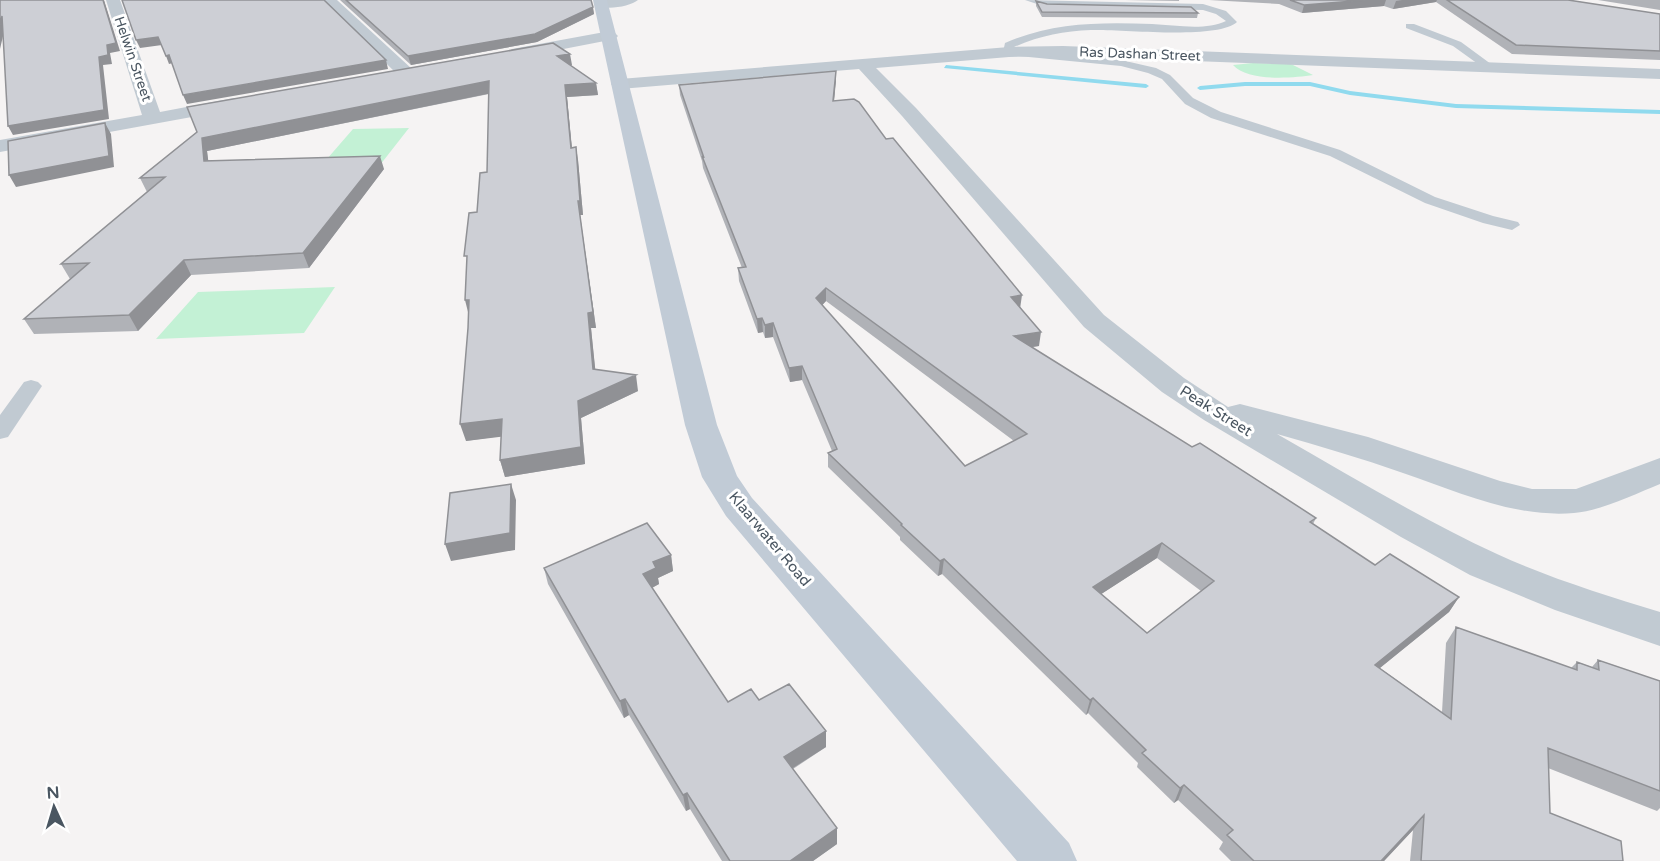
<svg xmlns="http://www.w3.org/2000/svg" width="1660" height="861" font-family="'Varela Round',sans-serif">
  <rect width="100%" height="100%" fill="#f5f3f3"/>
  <!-- green -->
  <path fill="#c3f1d5" d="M1253 63 1291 64 1313 75C1293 78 1248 82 1233 65Z
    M409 128 380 165 320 167 353 129Z
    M335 287 304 333 156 339 198 292Z"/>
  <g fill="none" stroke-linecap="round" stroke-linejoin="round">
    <!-- stream -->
    <path fill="#90daee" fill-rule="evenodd" d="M946 65 1146 84 1149 86 1146 88 944 68Z
      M1245 82H1310L1350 91 1456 104 1660 110V114L1456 108 1350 95 1310 86H1245L1200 90 1197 88 1200 86Z"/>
    <!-- lane -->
    <path fill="#c1cad2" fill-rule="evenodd" d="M1025 0 1203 4 1226 11 1237 22C1218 40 1122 29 1091 30 1064 31 1039 36 1014 47V49L1121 60 1156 68 1170 75 1193 98 1221 112 1340 150 1435 197 1493 216 1518 222 1520 225 1512 230 1483 223 1425 203 1330 156 1211 118 1185 104 1162 79 1148 73 1121 66 1009 55 1003 52 1005 43C1052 22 1102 22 1152 24 1175 25 1205 31 1226 21L1216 14 1203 10 1046 7Z
      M1406 24H1414L1461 42 1495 67 1489 70 1485 69 1453 46 1406 28Z
      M31 380 38 382 42 386 8 437 0 439V415L24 382Z"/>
    <!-- street -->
    <path fill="#c1cad2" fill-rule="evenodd" d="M106 0H120L160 112 234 98 241 100 243 104 241 108 0 152V140L142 115Z
      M322 0H337L412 69 415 73 412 77H400Z
      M601 0H638C630 7 603 11 595 4Z
      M610 31 615 33 618 36 615 39 512 59 504 54 512 49Z
      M1063 46 1660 69V79L1063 56 1009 57 876 68 916 108 1104 315 1184 378 1228 407 1240 404 1368 437 1500 481 1532 489H1576L1660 458V484C1635 494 1601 511 1574 513 1515 518 1458 492 1403 473 1361 458 1319 446 1277 434 1349 475 1421 519 1497 554 1549 578 1605 595 1660 612V646L1555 610 1470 575 1401 537 1204 420 1162 392 1084 327 902 116 859 69 620 89 614 88 611 84 614 80 620 79 1009 47Z"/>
    <!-- secondary -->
    <path fill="#c1cbd6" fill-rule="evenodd" d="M593 0H607L717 425 737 476 752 498 1069 843 1077 861H1017L726 516 702 477 685 425Z"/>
  </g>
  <!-- wall -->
  <path fill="#b0b2b7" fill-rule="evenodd" d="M340 0H591L594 14 537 42 411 65Z
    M1125 0H1179V1Z
    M1209 0H1568L1660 14V60L1512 54 1436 2 1393 9 1384 6 1302 13 1279 4Z
    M1598 0H1660V10Z
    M1036 1 1047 4 1198 13 1197 18 1042 17 1036 6Z
    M570 65 596 83 598 95 567 97 572 148 578 160 583 215H580L596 328H591L595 369 638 391 581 418 585 464 505 477 500 460 501 436 466 441 468 328 477 212 487 172 489 94 207 151 208 160 384 169 309 268 191 275 138 331 34 334 24 319 70 279 61 264 148 192H147L140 178 197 132 572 65Z
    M836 71 834 101 886 139 1021 308 1039 346 1031 347 1192 447 1316 518 1313 524 1375 565 1459 597 1449 612 1380 668 1442 712 1446 643 1456 627 1571 668 1577 662 1592 667 1598 660 1660 681V808L1657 811 1548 768 1550 813 1623 861H1410L1413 830 1384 861H1231L1219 849 1223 842 1178 800 1174 803 1137 767 1138 763 1088 713 1086 715 942 574 938 576 900 540V537L828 467V453L832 451 802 380 790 382 773 337 765 338 763 332 758 333 739 281 738 268H742L703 168 702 161 680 95 679 85ZM826 301 1014 441 965 466 822 305ZM1157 558 1201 591 1147 633 1101 594Z
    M671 555 673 571 658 578 659 584 652 588 728 702 759 700 826 731V747L793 769 837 844 813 861H722L690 809 686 811 629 715 624 718 548 584 544 568Z"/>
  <!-- shaded-wall -->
  <path fill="#909195" d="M103 0H104L120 51 110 53 112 64 103 65 109 119 13 135 8 126 99 57Z
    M1366 0H1386L1384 6 1302 13 1304 5Z
    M1402 0H1437L1436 2 1393 9 1396 1Z
    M593 7 594 14 537 42 411 65 408 56Z
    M2 16 6 23 0 49V25Z
    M158 37 162 45 140 48 136 40Z
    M570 54 572 65 559 67 557 56Z
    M169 55 173 63 169 64 166 56Z
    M386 60 388 69 187 104 183 95Z
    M836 71V81L833 111V101Z
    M489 81 492 93 207 151 210 174 204 161 202 138Z
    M596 83 598 95 567 97 573 161 571 148 565 85Z
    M105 123 111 134 114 167 16 187 9 175Z
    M576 147 578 160 583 215H580L596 328H591L597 386 593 369 578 201Z
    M380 156 384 169 309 268 303 253Z
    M184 260 191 275 138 331 129 315Z
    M826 288V301L816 312V298Z
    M1022 295 1020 309 1011 297Z
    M465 300H469V316Z
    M762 318 763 332 758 333 757 319Z
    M773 323V337L765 338V325Z
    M1041 332 1039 346 1012 350 1014 336Z
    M802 366V380L790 382 789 368Z
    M636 375 638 391 581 418 585 464 505 477 500 460 578 401Z
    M502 419 507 436 466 441 460 424Z
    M511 484 516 500 515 550 451 561 445 544Z
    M1162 543 1157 558 1089 602 1093 587Z
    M671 555 673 571 658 578 659 584 646 591 643 574 653 562Z
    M944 559 942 574 938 576 940 561Z
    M1459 597 1449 612 1365 680 1375 665Z
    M1093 698 1088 713 1086 715 1090 700Z
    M625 699 629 715 624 718 620 701Z
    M826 731V747L785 773 784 757Z
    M1184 785 1178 800 1174 803 1180 788Z
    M687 793 690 809 686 811 683 795Z
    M1424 815 1413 830 1384 861H1381Z
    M837 828V844L813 861H790Z"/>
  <!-- building -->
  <path fill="#cdcfd5" stroke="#909195" stroke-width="1.5" fill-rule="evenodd" d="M0 0H103L116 43 107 45 108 55 99 57 104 110 8 126 2 16 0 25Z
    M122 0H324L386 60 183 95 169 55 166 56 158 37 136 40Z
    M346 0H591L593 7 535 34 408 56Z
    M1290 0H1366L1304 5Z
    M1447 0H1568L1660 14V51L1516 45Z
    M1036 1 1047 4 1191 7 1198 13 1042 12Z
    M553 43 570 54 557 56 596 83 565 85 571 148 576 147 580 201H578L593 312 588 313 593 369 636 375 578 401 581 447 500 460 502 419 460 424 468 328 469 300H465L467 256H464L469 213 477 212 480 173 487 172 489 81 202 138 204 161 380 156 303 253 184 260 129 315 24 319 89 263 61 264 165 177 140 178 197 132 187 107Z
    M836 71 833 101 854 99 859 102 886 139 893 138 1022 295 1011 297 1041 332 1014 336 1192 447 1200 443 1316 518 1310 522 1375 565 1390 554 1459 597 1375 665 1451 719 1456 627 1577 670V662L1599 670 1598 660 1660 681V791L1548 748 1550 813 1621 841 1623 861H1421L1424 815 1381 861H1254L1227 835 1233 830 1184 785 1180 788 1142 753 1146 750 1093 698 1090 700 944 559 940 561 901 525 902 524 828 453 837 449 802 366 789 368 773 323 765 325 762 318 757 319 738 268 746 267 702 156 704 158 679 85ZM826 288 1027 434 965 466 816 298ZM1162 543 1214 581 1147 633 1093 587Z
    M105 123 109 156 9 175 8 141Z
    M511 484 510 533 445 544 450 493Z
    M647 523 671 555 653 562 656 568 643 574 728 702 751 689 759 700 789 684 826 731 784 757 837 828 790 861H730L687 793 683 795 625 699 620 701 544 568Z"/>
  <g text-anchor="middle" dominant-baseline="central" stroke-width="6" stroke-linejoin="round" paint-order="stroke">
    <!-- far-street labels -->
    <g font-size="14" fill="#4a5661" stroke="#fff">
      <text transform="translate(1140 54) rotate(2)">Ras Dashan Street</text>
      <text transform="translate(133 59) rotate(71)">Helwin Street</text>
    </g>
    <!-- street labels -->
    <g font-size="15" fill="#4a5661" stroke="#fff">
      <text transform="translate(1216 411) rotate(32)">Peak Street</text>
      <text transform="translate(770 539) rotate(50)">Klaarwater Road</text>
    </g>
  </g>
  <!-- north arrow -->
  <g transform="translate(54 807) rotate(356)" stroke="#ffffff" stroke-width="4.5" paint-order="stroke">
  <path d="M0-4.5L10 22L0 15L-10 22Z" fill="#4a5661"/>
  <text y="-9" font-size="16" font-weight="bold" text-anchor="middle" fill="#4a5661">N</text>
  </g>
</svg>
